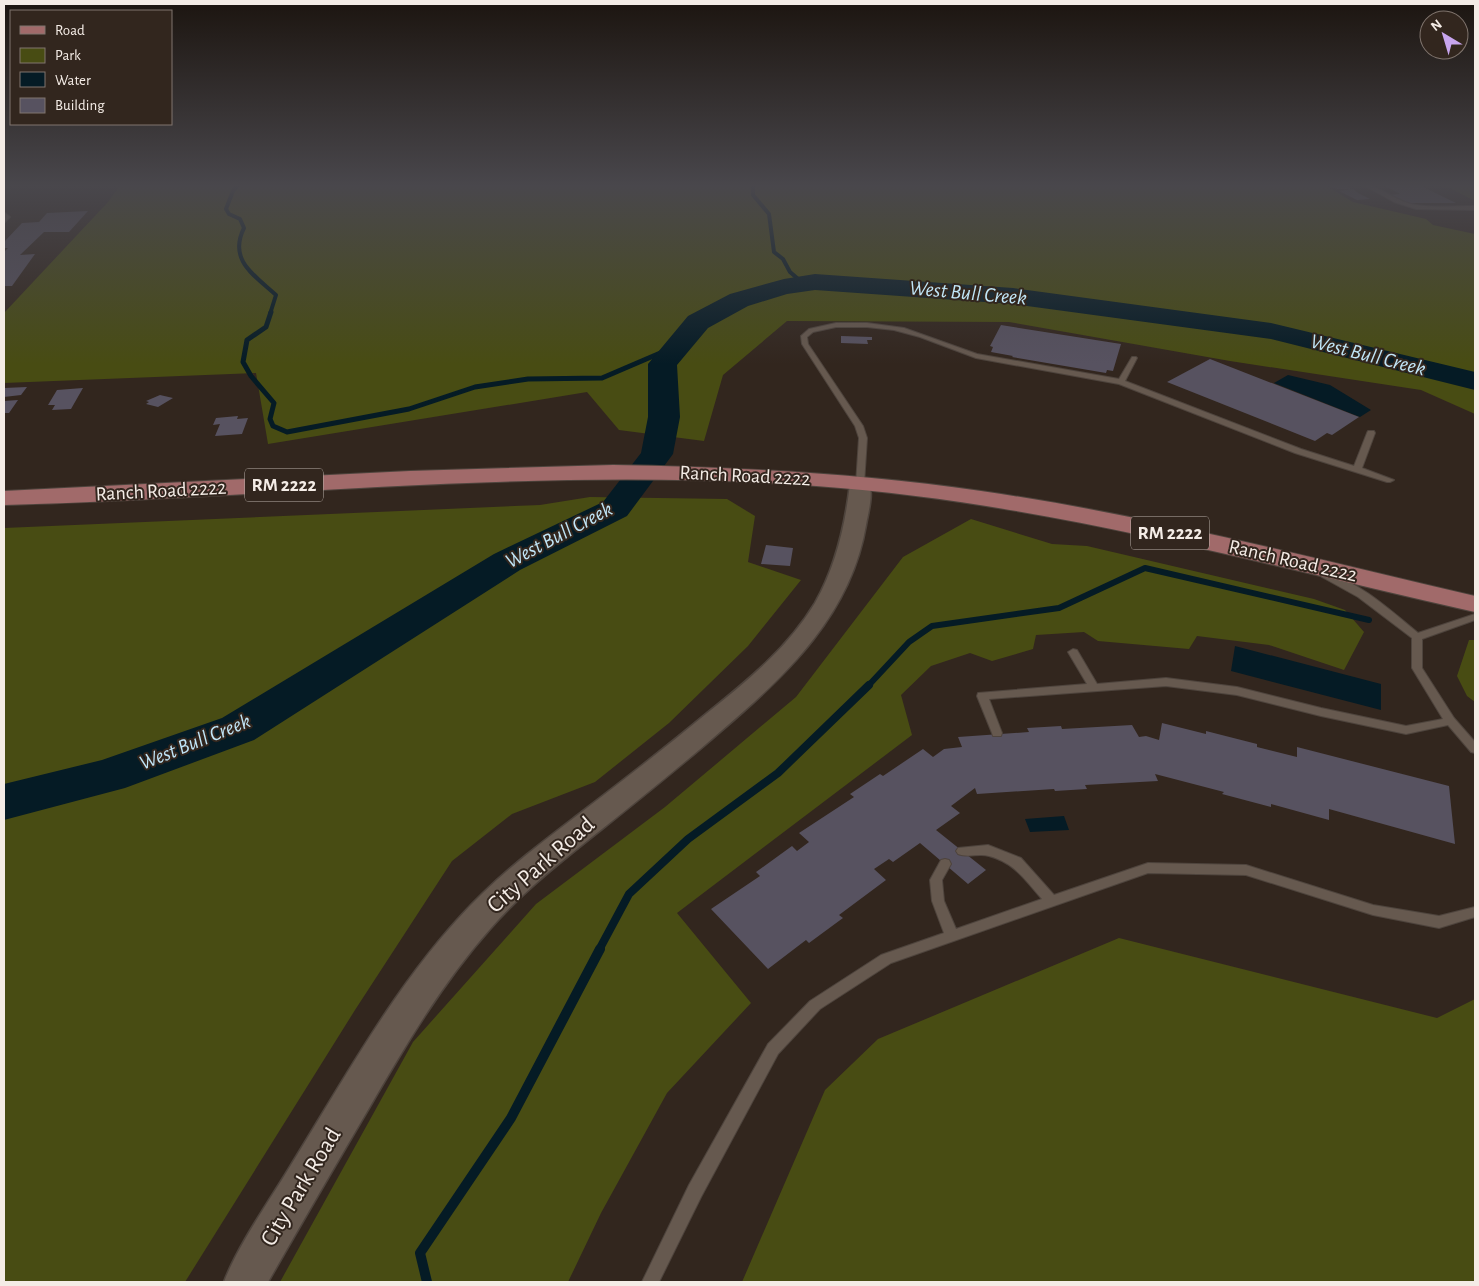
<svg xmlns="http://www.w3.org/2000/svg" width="1479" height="1286" font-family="'Alegreya Sans',sans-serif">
  <rect width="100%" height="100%" fill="#32261e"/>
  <!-- green -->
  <path fill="#484c13" d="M121 184H1316L1328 187 1353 202 1426 219 1433 225 1475 234V414L1421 390 1230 361 1009 322 787 321 723 375 704 441 619 430 587 392 268 444 256 373 4 383V313L108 202Z
    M1442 184H1475V201Z
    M590 497 727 499 755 516 748 562 801 580 748 646 669 723 595 782 512 814 452 861 355 1010 185 1282H4V528L540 505Z
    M971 519 1052 544 1087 546 1314 599 1345 610 1364 632 1344 670 1269 645 1197 636 1189 649 1098 641 1084 632 1036 635 1033 649 992 661 970 653 931 666 901 695 912 735 677 913 751 1003 667 1093 601 1213 568 1282H280L413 1042 536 904 665 807 796 697 903 557Z
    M1469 640H1475V702L1467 696 1457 676Z
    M1119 938 1437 1018 1475 999V1282H742L825 1090 878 1039Z"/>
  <!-- water -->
  <path fill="#051b25" d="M1288 375 1330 385 1371 410 1360 417 1274 383Z
    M1235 646 1381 684V710L1231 671Z
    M1064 816 1069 830 1030 832 1025 819Z"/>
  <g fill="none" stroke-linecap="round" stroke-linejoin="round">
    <!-- stream-far4 -->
    <path stroke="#051b25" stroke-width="4" d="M239 184 233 191 226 209 229 214 240 219 244 228C228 260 254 275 276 295L270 314
      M753 184V195L769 214 774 252 783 259 790 272 804 284"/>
    <!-- stream-far3 -->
    <path stroke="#051b25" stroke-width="5" d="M271 312 266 327 247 340 243 362 251 376 274 403 270 419 273 426 287 432 409 409 475 387 528 379 602 378 679 345"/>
    <!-- stream-far2 -->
    <path stroke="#051b25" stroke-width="6" d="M868 686 909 642 932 626 1059 608 1145 568 1369 620"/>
    <!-- stream-far1 -->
    <path stroke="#051b25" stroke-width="8" d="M599 950 629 894 688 839 778 773 869 685"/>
    <!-- stream -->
    <path stroke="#051b25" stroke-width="10" d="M427 1282 420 1253 511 1118 600 949"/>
    <!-- river -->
    <path fill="#051b25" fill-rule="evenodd" d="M815 274 1013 288 1271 323 1475 372V390L1271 339 1013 304 815 290 787 294 748 306 708 328 677 365 680 417 673 454 627 516 520 570 254 740 125 788 4 820V784L102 760 222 718 494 554 603 502 641 453 648 417V364L688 316 730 294 784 279Z"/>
  </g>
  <!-- building -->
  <path fill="#575260" d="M1325 184H1342L1351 189H1338Z
    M1382 184H1417L1456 203H1402L1387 195 1400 194Z
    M1353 189 1358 193 1370 199 1357 200 1339 191Z
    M88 211 69 232H44L20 255 35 254 12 286H4V252L8 248H4V242L22 223 39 222 47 213Z
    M1001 325 1121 344 1113 371 1107 370 1106 373 1012 357 1013 356 991 352 993 347 990 346Z
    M841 336 872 337V340H867L868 344 841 343Z
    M1210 359 1359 417 1332 435 1327 433 1315 441 1167 382Z
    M27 387 21 395 4 397V388Z
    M83 388 71 409 52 410 55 405H48L57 390Z
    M160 395 173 398 158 407 146 404 149 402 146 401Z
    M18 400 9 413H4V401Z
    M238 416 237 419 248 418 242 434 215 436 220 424 213 425 216 418Z
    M766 545 793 548 790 566 761 564Z
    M1162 723 1206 734V731L1257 744V747L1297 757V747L1449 786 1455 844 1329 809V820L1271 804V807L1222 794 1224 792 1155 774 1158 781 1085 785 1087 789 1055 791 1054 789 977 794 975 788 951 806 960 813 936 830 986 870 968 884 920 843 893 862 889 859 874 869 886 880 839 915 843 918 809 943 806 940 768 969 711 909 760 876 756 872 792 846 797 851 809 842 799 833 854 797 850 794 880 774 883 776 923 749 933 757 944 749 962 747 958 737 1029 732 1027 728 1061 726 1062 729 1132 725 1139 737 1146 736 1159 740Z"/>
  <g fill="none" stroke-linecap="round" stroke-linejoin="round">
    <defs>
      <path id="service" d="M1362 184C1377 184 1398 203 1416 205 1435 208 1456 206 1475 206V210L1416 209 1394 202Z
        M4 212 10 217 4 223Z
        M836 323H867L904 328 977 354 1119 379 1132 357H1136L1137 358 1125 381 1301 449 1354 466 1367 433 1368 431H1374L1375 433 1362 468 1394 480 1390 482H1387L1295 453 1119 384 976 358 920 337 894 330 867 327H836L813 332 807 337 808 344 863 426 867 438 864 484 860 486H857L856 484 859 438 855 426 802 344 801 336 809 329Z
        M1325 572C1360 582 1391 611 1418 633L1475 614V620L1422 639V668L1454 718 1475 742V753L1471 752 1448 725 1406 734 1321 716 1237 695 1166 686 989 699 1002 733 1001 736H993L992 733 977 696 978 693 1087 684 1068 652 1073 649 1077 650 1097 684 1166 678 1237 687 1321 708 1406 726 1443 719 1412 668V638L1358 597 1322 577 1320 575Z
        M988 845 1021 858 1054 895 1148 863 1246 865 1373 905 1439 916 1475 907V917L1439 928 1373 915 1246 875 1148 873 891 963 820 1009 778 1054 701 1197 659 1282H642L689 1185 768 1044 810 1001 881 955 944 933 932 901 930 880 941 860 945 859 949 860 951 864 942 880 944 901 956 929 1042 899C1025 880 1015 863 989 856 979 853 968 858 958 854L956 851 958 848Z"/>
      <path id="tertiary" d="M860 478 867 480C875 490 868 513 866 525 851 614 787 675 721 731 682 765 642 797 602 829 563 860 523 891 490 929 442 983 405 1046 369 1108 335 1166 301 1224 268 1282H224C238 1245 270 1200 291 1165 348 1073 404 969 483 893 514 863 549 837 583 811 625 779 666 747 706 714 746 682 788 648 815 603 836 566 845 526 850 484L853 480Z"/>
      <path id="primary" d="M613 465C737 467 859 473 981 491 1148 515 1311 558 1475 596V612C1257 563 1041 502 816 486 545 466 275 498 4 505V491L410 471Z"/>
    </defs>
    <!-- service casing -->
    <use href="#service" stroke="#4e443d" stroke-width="2"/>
    <!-- tertiary casing -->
    <use href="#tertiary" stroke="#4e443d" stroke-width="3"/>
    <!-- primary casing -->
    <use href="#primary" stroke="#4e443d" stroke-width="2"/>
    <!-- service -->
    <use href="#service" fill="#66594f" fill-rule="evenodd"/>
    <!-- tertiary -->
    <use href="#tertiary" fill="#66594f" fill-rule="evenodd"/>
    <!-- primary -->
    <use href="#primary" fill="#a16a6a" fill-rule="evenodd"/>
  </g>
  <!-- sky -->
  <linearGradient id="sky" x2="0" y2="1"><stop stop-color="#1c1510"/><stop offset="0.51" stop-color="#49474c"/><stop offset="1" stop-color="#49474c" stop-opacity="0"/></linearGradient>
  <rect width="1479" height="364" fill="url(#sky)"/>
  <g text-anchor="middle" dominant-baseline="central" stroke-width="4" stroke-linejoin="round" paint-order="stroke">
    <!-- shield labels -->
    <g fill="#32261e" stroke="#bab1aa" stroke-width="1">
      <rect x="245" y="468.5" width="78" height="33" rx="4"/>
      <rect x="1131" y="516.5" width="78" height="33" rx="4"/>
    </g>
    <g font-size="19" font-weight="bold" fill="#f4ece6">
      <text x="284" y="485">RM 2222</text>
      <text x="1170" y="533">RM 2222</text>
    </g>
    <!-- street labels -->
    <g font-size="20" fill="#f4ece6" stroke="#32261e">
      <text transform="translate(745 476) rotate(3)">Ranch Road 2222</text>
      <text transform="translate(161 491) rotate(-3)">Ranch Road 2222</text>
      <text transform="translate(1293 561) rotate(13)">Ranch Road 2222</text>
    </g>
    <!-- water labels -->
    <g font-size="21" font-style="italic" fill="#c1e6f8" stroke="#32261e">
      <text transform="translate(968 293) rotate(5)">West Bull Creek</text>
      <text transform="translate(1368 355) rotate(14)">West Bull Creek</text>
      <text transform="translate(559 535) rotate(-28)">West Bull Creek</text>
      <text transform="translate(195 742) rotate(-22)">West Bull Creek</text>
    </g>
    <!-- near-street labels -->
    <g font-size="24" fill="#f4ece6" stroke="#32261e">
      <text transform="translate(541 865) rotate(-41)">City Park Road</text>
      <text transform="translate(301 1187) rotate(-59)">City Park Road</text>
    </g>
  </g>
  <!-- border -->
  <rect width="1479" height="1286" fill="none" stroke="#f4ece6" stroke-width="10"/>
  <!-- legend -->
  <rect x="10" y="10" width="162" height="115" fill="#32261e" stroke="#80756e"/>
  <rect x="20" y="26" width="25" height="8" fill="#a16a6a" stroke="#80756e"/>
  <text x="55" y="35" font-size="15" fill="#f4ece6">Road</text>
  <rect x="20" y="48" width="25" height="15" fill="#484c13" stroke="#80756e"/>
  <text x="55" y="60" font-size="15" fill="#f4ece6">Park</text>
  <rect x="20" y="72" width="25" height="15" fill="#051b25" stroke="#80756e"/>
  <text x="55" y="85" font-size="15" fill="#f4ece6">Water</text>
  <rect x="20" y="98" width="25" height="15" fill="#575260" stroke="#80756e"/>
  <text x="55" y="110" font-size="15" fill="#f4ece6">Building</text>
  <!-- north arrow -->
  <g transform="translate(1444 35) rotate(322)"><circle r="24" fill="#32261e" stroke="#80756e"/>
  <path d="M0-4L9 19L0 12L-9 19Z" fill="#c8a5ee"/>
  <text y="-8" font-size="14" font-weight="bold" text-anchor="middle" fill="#f4ece6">N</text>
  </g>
</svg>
